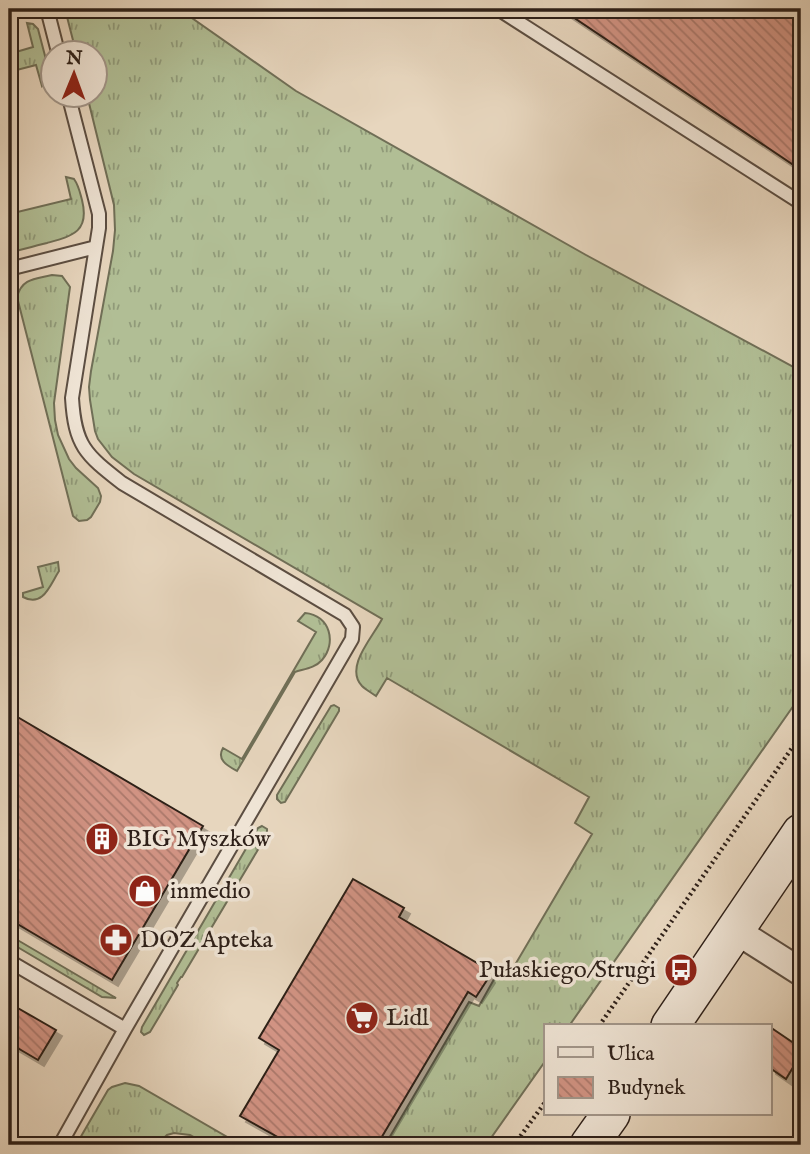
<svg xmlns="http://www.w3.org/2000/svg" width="810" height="1154" font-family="'IM FELL English',serif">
  <defs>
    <pattern id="grass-tufts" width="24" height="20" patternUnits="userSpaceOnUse" patternTransform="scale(1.75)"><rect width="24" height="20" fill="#b1be95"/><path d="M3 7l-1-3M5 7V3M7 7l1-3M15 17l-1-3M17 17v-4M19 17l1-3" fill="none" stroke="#909a79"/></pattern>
    <pattern id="building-back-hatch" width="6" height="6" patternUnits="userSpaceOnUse" patternTransform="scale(1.75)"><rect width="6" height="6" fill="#d19383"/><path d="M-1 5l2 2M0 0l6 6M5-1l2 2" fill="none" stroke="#aa786a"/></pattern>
    <filter id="shadow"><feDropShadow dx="6" dy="6" stdDeviation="0" flood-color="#0004"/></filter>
  </defs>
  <rect width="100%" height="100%" fill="#e7d6be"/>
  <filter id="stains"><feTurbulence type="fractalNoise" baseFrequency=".00286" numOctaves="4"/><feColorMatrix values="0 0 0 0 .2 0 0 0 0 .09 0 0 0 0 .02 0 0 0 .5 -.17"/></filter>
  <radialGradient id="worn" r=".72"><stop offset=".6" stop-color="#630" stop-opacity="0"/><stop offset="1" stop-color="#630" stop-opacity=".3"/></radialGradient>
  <!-- grass -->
  <path fill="url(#grass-tufts)" stroke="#706f57" stroke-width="2" d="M65 9H179L296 91 586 255 801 371V695L569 1026H546V1060L486 1145H385L469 1002 479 1006 502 965 512 970 592 834 575 823 589 797 387 678 376 696C372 693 366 690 362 686 344 667 373 637 382 619L134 474 112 457 98 439 95 431 90 400 89 387 91 371 113 251 115 230 114 205 87 95 94 94V52H76Z
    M27 23 33 24 38 29 50 75 48 80 42 86 36 65 9 72V54L33 47Z
    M66 177 74 179C79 186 80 193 82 200 90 232 72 236 47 243 34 246 21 250 9 253V214L71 199Z
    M52 275 62 276 70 287 54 403 55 420 58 435 69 459 76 468 98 488 101 496 100 502 91 517 87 520 79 521 73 516 17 297C22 278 35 279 52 275Z
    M58 562 59 571C50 585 43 608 23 597V593L43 587 38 567Z
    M305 613C330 615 337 643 322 660 315 668 304 669 295 672L237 771C228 766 216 760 223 748L242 759 316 632 298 621Z
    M334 705 339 708V711L285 802 281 803 277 799V795L331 706Z
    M262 826 267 829V834H265L263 836 265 838 182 977H181L177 983 178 985 150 1032 144 1035 141 1032 142 1027 258 828Z
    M9 935 116 998 102 997 9 942Z
    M125 1083 139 1086 241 1145H208L190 1135 174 1133 167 1135 157 1145H76L108 1090 112 1087Z"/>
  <!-- building -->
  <path fill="url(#building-back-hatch)" stroke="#2e2019" stroke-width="2" filter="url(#shadow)" d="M561 9H801V170Z
    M9 712 203 826 112 980 9 919Z
    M353 879 404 908 399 917 482 966 489 977 476 997 468 992 377 1145H292L240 1116 279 1050 259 1038Z
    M9 1003 56 1030 38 1060 9 1043Z
    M770 1027 801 1048V1054L786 1079 770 1068Z"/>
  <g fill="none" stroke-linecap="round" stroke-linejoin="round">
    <defs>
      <path id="lane" d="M47 9 58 52
        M498 9 801 203
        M9 269 96 247
        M9 961 125 1029
        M60 1145 125 1029 352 639 353 627 345 615 122 483C85 454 75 446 72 398L99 228V214L68 94"/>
      <path id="street" d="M735 930 801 972"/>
      <path id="secondary" d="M670 1026 801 833
        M589 1145 611 1114"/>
    </defs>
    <!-- lane casing -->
    <use href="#lane" stroke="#5c4e42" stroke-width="16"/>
    <!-- street casing -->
    <use href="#street" stroke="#5c4e42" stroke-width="30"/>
    <!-- secondary casing -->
    <use href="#secondary" stroke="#2e2019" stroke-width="40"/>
    <!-- path -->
    <path stroke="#2e2019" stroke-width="4.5" stroke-dasharray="2 3.5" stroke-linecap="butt" d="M599 1026 801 735
      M514 1145 546 1101"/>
    <!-- lane -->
    <use href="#lane" stroke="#efe4d5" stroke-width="12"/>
    <!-- street -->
    <use href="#street" stroke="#efe4d5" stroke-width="26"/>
    <!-- secondary -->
    <use href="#secondary" stroke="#efe4d5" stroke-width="37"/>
  </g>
  <!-- icons -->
  <defs>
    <symbol id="building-disc" viewBox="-11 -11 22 22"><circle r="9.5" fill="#8f2418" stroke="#efe4d5"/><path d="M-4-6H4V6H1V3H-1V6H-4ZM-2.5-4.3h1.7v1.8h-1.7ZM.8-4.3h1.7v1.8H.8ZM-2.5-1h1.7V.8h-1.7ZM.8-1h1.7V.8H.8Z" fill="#fff"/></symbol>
    <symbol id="shop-disc" viewBox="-11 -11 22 22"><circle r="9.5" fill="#8f2418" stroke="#efe4d5"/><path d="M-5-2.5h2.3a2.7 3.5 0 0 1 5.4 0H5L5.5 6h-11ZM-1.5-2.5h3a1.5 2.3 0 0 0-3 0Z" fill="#fff"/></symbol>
    <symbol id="pharmacy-disc" viewBox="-11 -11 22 22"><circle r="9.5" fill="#8f2418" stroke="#efe4d5"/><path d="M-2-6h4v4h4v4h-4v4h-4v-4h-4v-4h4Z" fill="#fff"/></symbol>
    <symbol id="bus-disc" viewBox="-11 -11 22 22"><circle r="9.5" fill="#8f2418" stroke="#efe4d5"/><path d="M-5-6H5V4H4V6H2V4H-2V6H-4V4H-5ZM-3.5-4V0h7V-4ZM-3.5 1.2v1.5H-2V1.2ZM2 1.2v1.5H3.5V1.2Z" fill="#fff"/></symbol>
    <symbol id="supermarket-disc" viewBox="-11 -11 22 22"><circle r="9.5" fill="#8f2418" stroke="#efe4d5"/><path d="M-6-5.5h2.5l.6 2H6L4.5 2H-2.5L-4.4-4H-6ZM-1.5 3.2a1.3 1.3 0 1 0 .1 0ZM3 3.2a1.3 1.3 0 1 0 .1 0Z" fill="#fff"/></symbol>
  </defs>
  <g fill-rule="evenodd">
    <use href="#building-disc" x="83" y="820" width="38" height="38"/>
    <use href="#shop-disc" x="126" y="872" width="38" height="38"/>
    <use href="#pharmacy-disc" x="97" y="921" width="38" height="38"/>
    <use href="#bus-disc" x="662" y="951" width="38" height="38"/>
    <use href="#supermarket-disc" x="343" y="999" width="38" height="38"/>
  </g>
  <g text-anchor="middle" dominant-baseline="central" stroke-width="7" stroke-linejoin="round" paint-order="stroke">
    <!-- poi labels -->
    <g font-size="24" fill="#2e2019" stroke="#efe4d5" text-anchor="start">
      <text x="126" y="839">BIG Myszków</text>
      <text x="170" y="891">inmedio</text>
      <text x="140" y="940">DOZ Apteka</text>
      <text x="656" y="970" text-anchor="end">Pułaskiego/Strugi</text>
      <text x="386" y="1018">Lidl</text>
    </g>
  </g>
  <!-- margin -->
  <rect width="810" height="1154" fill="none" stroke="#e7d6be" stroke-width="35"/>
  <rect x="10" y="10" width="789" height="1133" fill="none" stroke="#2e2019" stroke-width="3.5"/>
  <rect x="18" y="18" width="775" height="1119" fill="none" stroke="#2e2019" stroke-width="2"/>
  <!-- legend -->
  <rect x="544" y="1024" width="228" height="91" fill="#efe4d5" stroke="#a2968a" stroke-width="2"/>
  <rect x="558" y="1047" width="35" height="10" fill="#efe4d5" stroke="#a2968a" stroke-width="2"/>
  <text x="607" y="1060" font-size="21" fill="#2e2019">Ulica</text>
  <rect x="558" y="1077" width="35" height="21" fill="url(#building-back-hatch)" stroke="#a2968a" stroke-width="2"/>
  <text x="607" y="1094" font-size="21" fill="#2e2019">Budynek</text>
  <!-- north arrow -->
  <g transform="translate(74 74) rotate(1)"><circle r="33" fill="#efe4d5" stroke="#a2968a" stroke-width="2"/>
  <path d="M0-5L12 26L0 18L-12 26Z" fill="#8f2418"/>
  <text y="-10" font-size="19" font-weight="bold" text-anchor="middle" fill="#2e2019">N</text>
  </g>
  <rect width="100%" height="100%" filter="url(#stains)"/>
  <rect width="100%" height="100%" fill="url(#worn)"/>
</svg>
